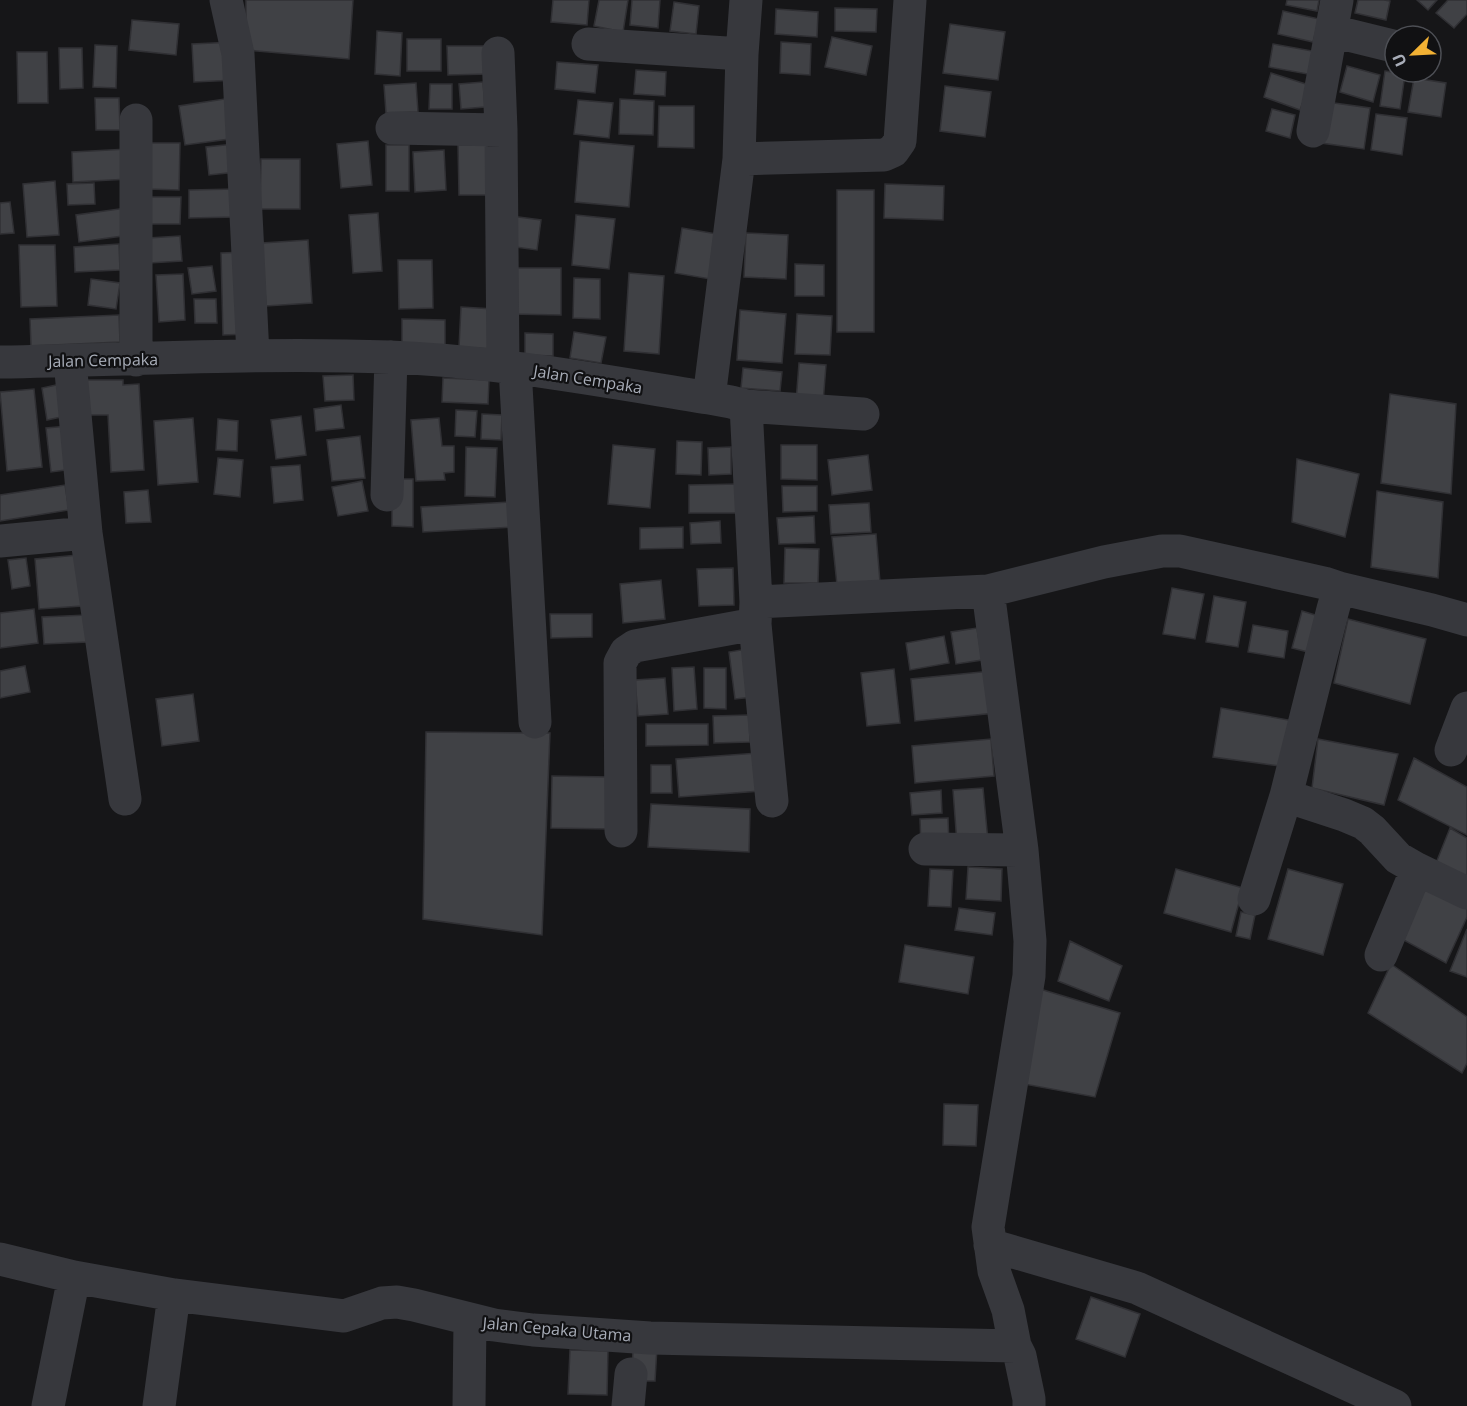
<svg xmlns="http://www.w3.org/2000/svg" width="1467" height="1406" font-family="'Open Sans',sans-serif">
  <rect width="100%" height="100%" fill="#161618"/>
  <!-- building -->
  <path fill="#404145" stroke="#303034" stroke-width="1.5" d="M246 0H353L349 59 246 50Z
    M553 0H589L587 25 551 22Z
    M599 0H628L623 32 594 26Z
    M632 0H660L658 28 630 25Z
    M1287 0H1319L1317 11 1286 5Z
    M1358 0H1384L1390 1 1386 20 1355 13Z
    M1417 0H1437L1428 10Z
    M1448 0H1467V14L1454 28 1436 13Z
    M674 2 699 6 696 34 670 31Z
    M835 8 877 9 876 32 835 31Z
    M776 9 818 12 817 37 775 34Z
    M1283 11 1319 19 1313 42 1278 34Z
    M132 20 179 24 176 55 129 50Z
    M950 24 1005 32 998 80 943 73Z
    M377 31 402 33 400 76 375 74Z
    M832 37 872 46 866 75 825 67Z
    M407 39H441V71H407Z
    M234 42 236 80 194 82 192 44Z
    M781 42 811 44 810 75 780 73Z
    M1273 44 1318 52 1313 75 1269 67Z
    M95 45 117 46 116 88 93 87Z
    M447 46H488L489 74 448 75Z
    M59 48H82L83 88 60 89Z
    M17 52H47L48 103H18Z
    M557 62 598 65 595 93 555 89Z
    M1347 66 1380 75 1373 102 1340 92Z
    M636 70 666 72 665 96 634 94Z
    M1385 71 1405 74 1400 109 1380 106Z
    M1271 73 1309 85 1300 110 1264 97Z
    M1414 78 1446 83 1441 117 1408 112Z
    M483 82 485 107 461 109 459 84Z
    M416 83 418 112 386 113 384 85Z
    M430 84H452V109H429Z
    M945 86 991 92 985 137 940 131Z
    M95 98H119L120 130H96Z
    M231 98 237 138 185 145 179 106Z
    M620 99 654 101 653 135 619 134Z
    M578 100 613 103 609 138 574 134Z
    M1327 102 1370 108 1364 149 1321 143Z
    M659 106H694V148L658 147Z
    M1272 109 1295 115 1290 138 1266 131Z
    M1376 114 1407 118 1402 155 1371 150Z
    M368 141 372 185 341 188 337 144Z
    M580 141 634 146 629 207 575 202Z
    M148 143H180L179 190 147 189Z
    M234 144 237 172 209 175 206 147Z
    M386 145H409V191H386Z
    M458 145H487L488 195H459Z
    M128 149 130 179 73 182 72 152Z
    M444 150 446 190 415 192 413 152Z
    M261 159H300V209H260Z
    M55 181 59 235 27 237 23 184Z
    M94 183 95 204 68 205 67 184Z
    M885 184 944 186 943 220 884 218Z
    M236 189 237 217 189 218V190Z
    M837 190H874V332H837Z
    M146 197H181L180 224H147Z
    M10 202 14 233 0 234V203Z
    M126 208 130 235 79 242 76 215Z
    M378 213 382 271 353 273 349 215Z
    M576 215 615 219 609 269 572 265Z
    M511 216 541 220 537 250 508 246Z
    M682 228 717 234 710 279 675 273Z
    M746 233 788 235 786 279 744 277Z
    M180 236 182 261 149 263 148 238Z
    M308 240 312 303 266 306 262 243Z
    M119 244 120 270 75 272 74 247Z
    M19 245H55L57 306 21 307Z
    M247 252 250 334 223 335 221 253Z
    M398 260H432L433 308 399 309Z
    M795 264 824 265V296H795Z
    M212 266 216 291 192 294 188 268Z
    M510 268H561V315L510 314Z
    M629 273 664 276 659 354 624 351Z
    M183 274 185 320 159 322 156 275Z
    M574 278 600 279V319L573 318Z
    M91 279 120 283 116 309 88 305Z
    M194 299H216L217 323H195Z
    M461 307 494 309 492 349 459 347Z
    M740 310 786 314 782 363 737 360Z
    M797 314 832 316 830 355 795 354Z
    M119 315 120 342 31 346 30 319Z
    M402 319 445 320V347L402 346Z
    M574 332 606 337 601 363 570 358Z
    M525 333 553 334V356L525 355Z
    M799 363 826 365 823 403 796 402Z
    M743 368 782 372 780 391 741 388Z
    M353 375 354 400 325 401 323 376Z
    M443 378 489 380 488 404 442 402Z
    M86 380H123V385L139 384 144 470 111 472 108 415H85Z
    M61 384 66 416 47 420 42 388Z
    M34 389 42 467 7 471 0 392Z
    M1390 394 1456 404 1451 494 1381 483Z
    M341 405 344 428 316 431 314 409Z
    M456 410 477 411 475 437 455 436Z
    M482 414 502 415 501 440 481 439Z
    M301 416 306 455 276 459 271 420Z
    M193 418 198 482 158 485 154 421Z
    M439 418 442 446H454V472L444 473 445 480 416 481 411 420Z
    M218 419 238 421 237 451 216 450Z
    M68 426 73 469 51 472 46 428Z
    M360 436 365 478 332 481 327 440Z
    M677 441 702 442 701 475 676 474Z
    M613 445 655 449 650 508 608 504Z
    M781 445H817V480L781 479Z
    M466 447 497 448 495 497 465 496Z
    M731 447V474L709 475 708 448Z
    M868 455 872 490 832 495 828 460Z
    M218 458 243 460 240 497 214 494Z
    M1297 459 1359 474 1345 537 1292 522Z
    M300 465 303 500 274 503 271 467Z
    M392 479H413V527L392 526Z
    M362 481 368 511 338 516 332 487Z
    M739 484V513H689V485Z
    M65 485 69 510 0 521V495Z
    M782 486H817V511L783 512Z
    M148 490 151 522 126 523 124 492Z
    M1377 491 1443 502 1438 578 1371 567Z
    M512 502 513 527 423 532 421 507Z
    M869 503 871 532 831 534 829 505Z
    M814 516 815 543 779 544 777 518Z
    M720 521 721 543 691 544 690 523Z
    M683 527V548L640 549V528Z
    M876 534 880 582 837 585 832 537Z
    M785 548 819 549 818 583H784Z
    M78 555 82 606 39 609 35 559Z
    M26 558 30 586 12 589 8 560Z
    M733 568 734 605 699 606 697 569Z
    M661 580 665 619 623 623 620 584Z
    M1172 588 1204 594 1195 639 1163 634Z
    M1214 596 1246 602 1238 647 1206 642Z
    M34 609 38 643 0 648V613Z
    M1302 611 1322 617 1312 653 1292 648Z
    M550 614H592V637L551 638Z
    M87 615 88 642 44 644 42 617Z
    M1348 619 1426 639 1410 704 1334 683Z
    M1253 625 1288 631 1284 658 1248 652Z
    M977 628 982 660 956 664 951 632Z
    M944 636 949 663 910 670 906 643Z
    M747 649 753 697 735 699 729 652Z
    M25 666 30 692 0 698V671Z
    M694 667 697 709 674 711 672 668Z
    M704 668H726V709L704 708Z
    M894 669 900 723 867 726 861 673Z
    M991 671 996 713 915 721 911 679Z
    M665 678 668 714 638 716 635 680Z
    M193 694 199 741 162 746 156 699Z
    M1221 708 1294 721 1280 766 1213 757Z
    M749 715 750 742 714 743 713 716Z
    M646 724H708V745L646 746Z
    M426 732 550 733 542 935 423 919Z
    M991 739 994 776 915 783 912 746Z
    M1318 739 1398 754 1384 805 1312 788Z
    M758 753 761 791 679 797 676 759Z
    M1414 758 1467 787V835L1398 800Z
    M651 765H671L672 793H651Z
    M552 776 611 777 610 829 551 828Z
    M983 788 988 841 957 844 953 790Z
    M941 790 942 813 912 815 910 793Z
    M651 804 750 809 749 852 648 847Z
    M948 818 949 845 921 846 920 819Z
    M1450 828 1467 838V882L1434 868Z
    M968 867 1002 869 1001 901 966 899Z
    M930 869 953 870 951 907 928 906Z
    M1176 869 1243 888 1231 932 1164 913Z
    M1288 869 1343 884 1323 955 1268 939Z
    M1421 880 1467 908V917L1446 963 1400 938Z
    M959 908 995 913 992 935 955 930Z
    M1241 912 1255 915 1250 939 1236 936Z
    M1467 929V977L1450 971Z
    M1070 941 1122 966 1109 1001 1058 981Z
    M905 945 974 957 968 994 899 982Z
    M1391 964 1467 1017V1063L1462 1073 1368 1013Z
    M1040 989 1120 1013 1095 1097 1024 1084Z
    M944 1104 978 1105 976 1146 943 1145Z
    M1091 1297 1140 1314 1125 1357 1076 1339Z
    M633 1347H657L655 1381H632Z
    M570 1350 608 1351 607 1395 568 1394Z"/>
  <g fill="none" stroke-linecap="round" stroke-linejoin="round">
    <!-- minor -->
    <path stroke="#37383d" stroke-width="33" d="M226 0 238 54 253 355
      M1332 31 1393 46
      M588 44 742 54
      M498 53 501 130 503 366
      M136 120V360
      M392 128 501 130
      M1313 131 1337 0
      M739 159 884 155 893 151 900 141 910 0
      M70 361 86 533 125 799
      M0 362C130 360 260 352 390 357 497 361 603 381 709 398L731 402 746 406 756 602 988 591 1104 562 1162 551H1180L1324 583 1339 588 1333 609 1286 796 1254 899
      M515 368 535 722
      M709 398 739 159 742 54 746 0
      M746 406 863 414
      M387 495 391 357
      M0 541 86 533
      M1339 588 1432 610 1467 620
      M988 591 1022 850 1030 941 1029 976 988 1227 994 1271 1008 1310 1015 1346 1020 1356 1029 1399V1406
      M756 602 755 624 772 801
      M1451 750 1467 708
      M1286 796 1344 815 1363 823 1372 830 1398 858 1417 869 1467 893
      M621 831 620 663 626 652 635 646 755 624
      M925 849 1022 850
      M1381 955 1417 869
      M990 1245 1137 1288 1395 1406
      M0 1259 74 1277 174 1295 344 1316 382 1303 397 1302 414 1305 494 1325 533 1330 650 1338 1015 1346
      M48 1406 74 1277
      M159 1406 174 1295
      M469 1406 470 1320
      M628 1406 631 1374"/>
  </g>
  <g text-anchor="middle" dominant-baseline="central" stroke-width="4.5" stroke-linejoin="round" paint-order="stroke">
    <!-- street labels -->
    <g font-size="16" fill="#a8adb8" stroke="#111113">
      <text transform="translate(103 360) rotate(-1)">Jalan Cempaka</text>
      <text transform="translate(588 379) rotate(9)">Jalan Cempaka</text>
      <text transform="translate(557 1329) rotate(5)">Jalan Cepaka Utama</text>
    </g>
  </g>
  <!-- north arrow -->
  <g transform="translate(1413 54) rotate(246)"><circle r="28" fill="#111113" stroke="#4d4f55" stroke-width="1.5"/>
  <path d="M0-4.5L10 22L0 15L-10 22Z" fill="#f2b134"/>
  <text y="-9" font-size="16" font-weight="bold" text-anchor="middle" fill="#a8adb8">U</text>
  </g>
</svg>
